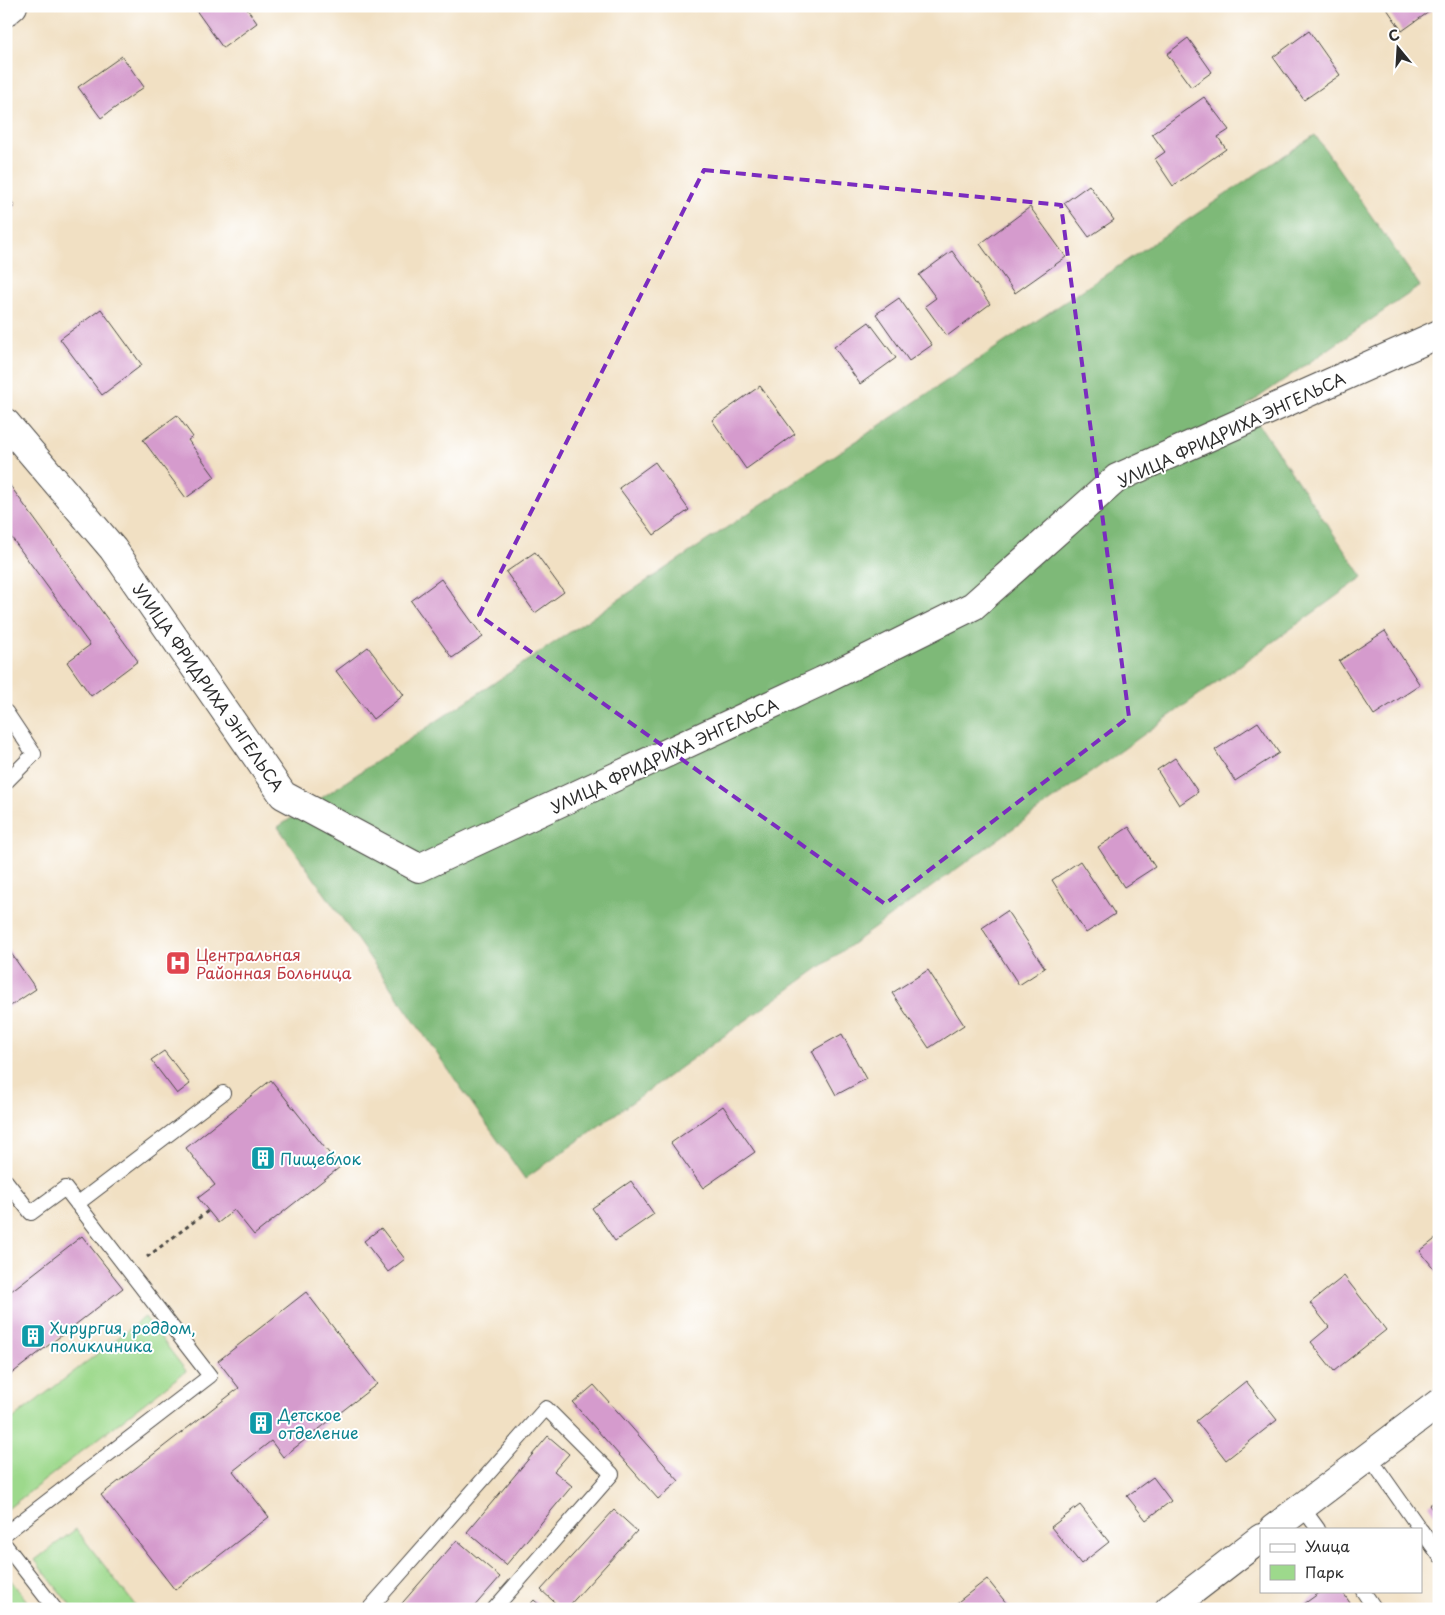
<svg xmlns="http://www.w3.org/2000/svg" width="1445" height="1615" font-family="'Playpen Sans',sans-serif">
  <rect width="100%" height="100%" fill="#fff"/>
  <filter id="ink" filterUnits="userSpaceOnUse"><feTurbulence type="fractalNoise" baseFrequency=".02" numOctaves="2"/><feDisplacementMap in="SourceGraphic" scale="10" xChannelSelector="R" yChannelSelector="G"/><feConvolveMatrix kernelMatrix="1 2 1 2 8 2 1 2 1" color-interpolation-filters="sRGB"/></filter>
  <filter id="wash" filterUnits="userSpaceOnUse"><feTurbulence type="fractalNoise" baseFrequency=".0096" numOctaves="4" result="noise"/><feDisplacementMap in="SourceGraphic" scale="20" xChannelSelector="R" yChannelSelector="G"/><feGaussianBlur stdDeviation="1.12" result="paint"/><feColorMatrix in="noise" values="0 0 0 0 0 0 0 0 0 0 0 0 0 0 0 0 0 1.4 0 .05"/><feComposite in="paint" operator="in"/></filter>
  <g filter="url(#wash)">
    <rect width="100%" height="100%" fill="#f1e0c3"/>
    <!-- green -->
    <path fill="#9dd98c" stroke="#64825c" d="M145 1317 186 1371 6 1510V1424Z
      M76 1529 138 1609H73L35 1560Z
      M6 1574 33 1609H6Z"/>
    <!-- forest -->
    <path fill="#7eb978" stroke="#547252" d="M1315 135 1420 286 1246 406 1363 577 525 1179 278 827Z"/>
    <g id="blocks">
      <!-- building -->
      <path fill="#d59bcd" d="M193 6H245L257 23 223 48Z
        M1385 6H1431L1433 9 1402 31Z
        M1309 31 1340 75 1304 100 1273 57Z
        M1188 38 1212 72 1191 87 1167 54Z
        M122 56 144 87 101 118 78 87Z
        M1204 97 1229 130 1218 137 1226 149 1173 186 1155 159 1165 152 1152 134Z
        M1089 185 1114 220 1089 237 1064 203Z
        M6 194 15 206 6 212Z
        M1030 207 1066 257 1015 293 980 244Z
        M952 251 990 304 947 336 925 306 936 298 919 275Z
        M899 298 932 345 909 361 876 314Z
        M101 309 142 365 102 395 60 339Z
        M869 322 896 358 860 384 834 347Z
        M760 386 795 434 746 469 712 420Z
        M177 415 193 437 188 440 215 477 186 498 143 440Z
        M655 462 689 510 654 535 619 488Z
        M6 480 138 661 91 696 67 662 90 645 6 530Z
        M535 552 564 592 535 613 506 572Z
        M441 579 483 637 452 658 411 601Z
        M1385 631 1420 685 1374 715 1339 661Z
        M368 647 404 695 373 719 336 671Z
        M1258 722 1279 753 1235 781 1215 750Z
        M1175 758 1198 792 1179 805 1157 770Z
        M1129 827 1155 867 1124 887 1098 847Z
        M1080 861 1115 914 1086 933 1052 880Z
        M1007 911 1045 968 1019 985 982 928Z
        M6 946 36 989 6 1009Z
        M928 970 964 1025 929 1048 892 993Z
        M842 1034 866 1079 836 1095 812 1051Z
        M164 1051 190 1084 177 1094 151 1060Z
        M271 1080 340 1167 254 1235 234 1210 218 1223 198 1198 215 1185 186 1148Z
        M723 1106 755 1152 703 1188 671 1143Z
        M631 1181 654 1214 615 1241 592 1208Z
        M381 1228 405 1259 388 1272 364 1241Z
        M82 1236 123 1288 6 1378V1295Z
        M1439 1236V1275L1420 1251Z
        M1344 1276 1386 1330 1334 1371 1311 1342 1329 1327 1310 1303Z
        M306 1292 377 1384 283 1457 271 1441 233 1471 269 1517 175 1590 101 1495 239 1388 218 1361Z
        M1246 1381 1277 1420 1226 1460 1196 1421Z
        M594 1385 679 1481 658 1499 573 1403Z
        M548 1436 569 1454 554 1471 572 1486 506 1565 467 1532Z
        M1153 1477 1171 1501 1146 1520 1127 1496Z
        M1439 1499V1519L1429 1505Z
        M1080 1505 1109 1542 1081 1564 1051 1527Z
        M614 1510 637 1531 566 1609H562L541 1590Z
        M457 1540 500 1577 472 1609H397Z
        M987 1579 1011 1609H949Z
        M1322 1591H1342L1354 1609H1297Z
        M534 1600 544 1609H526Z"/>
    </g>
  </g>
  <g filter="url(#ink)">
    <use href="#blocks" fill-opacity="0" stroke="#494642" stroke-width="1"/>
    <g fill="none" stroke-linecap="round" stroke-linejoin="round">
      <defs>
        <path id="service" d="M6 712 34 754 6 782
          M6 1181 31 1213 65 1188 210 1376 6 1533
          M77 1204 223 1093
          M1368 1455 1420 1529
          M1302 1507 1318 1529
          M1421 1530 1439 1555
          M6 1546 55 1609
          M1363 1591 1375 1609
          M369 1609 546 1408 612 1474 494 1609"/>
        <path id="minor" d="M6 12 13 6
          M6 423 113 549 283 795 419 868 822 681 973 606 1117 478 1439 334"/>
        <path id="tertiary" d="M1273 1529 1439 1403
          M1169 1609 1261 1538"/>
      </defs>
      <!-- service casing -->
      <use href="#service" stroke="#494642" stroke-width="16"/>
      <!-- minor casing -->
      <use href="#minor" stroke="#494642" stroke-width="30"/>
      <!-- tertiary casing -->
      <use href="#tertiary" stroke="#494642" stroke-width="30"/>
      <!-- path -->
      <path stroke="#494642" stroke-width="3" stroke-dasharray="4 4" stroke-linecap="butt" d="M147 1257 208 1211"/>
      <!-- service -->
      <use href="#service" stroke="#fff" stroke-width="14"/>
      <!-- minor -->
      <use href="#minor" stroke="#fff" stroke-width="28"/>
      <!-- tertiary -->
      <use href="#tertiary" stroke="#fff" stroke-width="28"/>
    </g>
  </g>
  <!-- marked area -->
  <path fill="none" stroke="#7b2cbf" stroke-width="4" stroke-dasharray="10 6" stroke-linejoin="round" d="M704 170 1061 205 1129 717 885 904 479 615Z"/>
  <!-- icons -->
  <defs>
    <symbol id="hospital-square" viewBox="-11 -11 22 22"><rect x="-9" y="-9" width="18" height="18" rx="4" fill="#e0444e" stroke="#fff"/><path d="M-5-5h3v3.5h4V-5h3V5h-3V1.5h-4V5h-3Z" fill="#fff"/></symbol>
    <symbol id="building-square" viewBox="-11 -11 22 22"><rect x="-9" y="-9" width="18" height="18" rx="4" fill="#0f9aa8" stroke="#fff"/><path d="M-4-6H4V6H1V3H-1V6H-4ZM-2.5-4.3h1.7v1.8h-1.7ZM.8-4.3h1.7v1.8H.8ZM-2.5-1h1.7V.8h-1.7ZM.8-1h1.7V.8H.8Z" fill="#fff"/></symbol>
  </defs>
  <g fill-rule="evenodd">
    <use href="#hospital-square" x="164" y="949" width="28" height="28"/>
    <use href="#building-square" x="249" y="1144" width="28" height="28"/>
    <use href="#building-square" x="19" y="1322" width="28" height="28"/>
    <use href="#building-square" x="247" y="1409" width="28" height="28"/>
  </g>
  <g text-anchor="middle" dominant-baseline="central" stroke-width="4" stroke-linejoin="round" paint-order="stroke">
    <!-- street labels -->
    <g font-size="16" fill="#2b2b2b" stroke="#fff">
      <text transform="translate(1231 429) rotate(-25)">УЛИЦА ФРИДРИХА ЭНГЕЛЬСА</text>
      <text transform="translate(209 687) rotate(55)">УЛИЦА ФРИДРИХА ЭНГЕЛЬСА</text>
      <text transform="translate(664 755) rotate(-25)">УЛИЦА ФРИДРИХА ЭНГЕЛЬСА</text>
    </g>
    <!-- health labels -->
    <g font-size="16" fill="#be3a42" stroke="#fff" text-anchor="start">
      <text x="196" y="954">Центральная<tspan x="196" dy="18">Районная Больница</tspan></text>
    </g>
    <!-- culture labels -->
    <g font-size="16" fill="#0d838f" stroke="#fff" text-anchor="start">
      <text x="280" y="1158">Пищеблок</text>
      <text x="50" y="1327">Хирургия, роддом,<tspan x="50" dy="18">поликлиника</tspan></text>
      <text x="278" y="1414">Детское<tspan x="278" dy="18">отделение</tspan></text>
    </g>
  </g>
  <!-- margin -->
  <rect width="1445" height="1615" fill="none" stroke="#fff" stroke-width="25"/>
  <!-- legend -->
  <rect x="1260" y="1528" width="162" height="65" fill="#ffffff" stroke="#aaaaaa"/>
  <rect x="1270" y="1544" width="25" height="8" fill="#ffffff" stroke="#aaaaaa"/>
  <text x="1305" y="1552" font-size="15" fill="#2b2b2b">Улица</text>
  <rect x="1270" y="1565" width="25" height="15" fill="#9dd98c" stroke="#aaaaaa"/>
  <text x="1305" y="1578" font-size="15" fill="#2b2b2b">Парк</text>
  <!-- north arrow -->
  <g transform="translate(1398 48) rotate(342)" stroke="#ffffff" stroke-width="4" paint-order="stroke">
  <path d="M0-4L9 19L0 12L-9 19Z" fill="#2b2b2b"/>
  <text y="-8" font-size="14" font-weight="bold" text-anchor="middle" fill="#2b2b2b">С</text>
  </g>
</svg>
